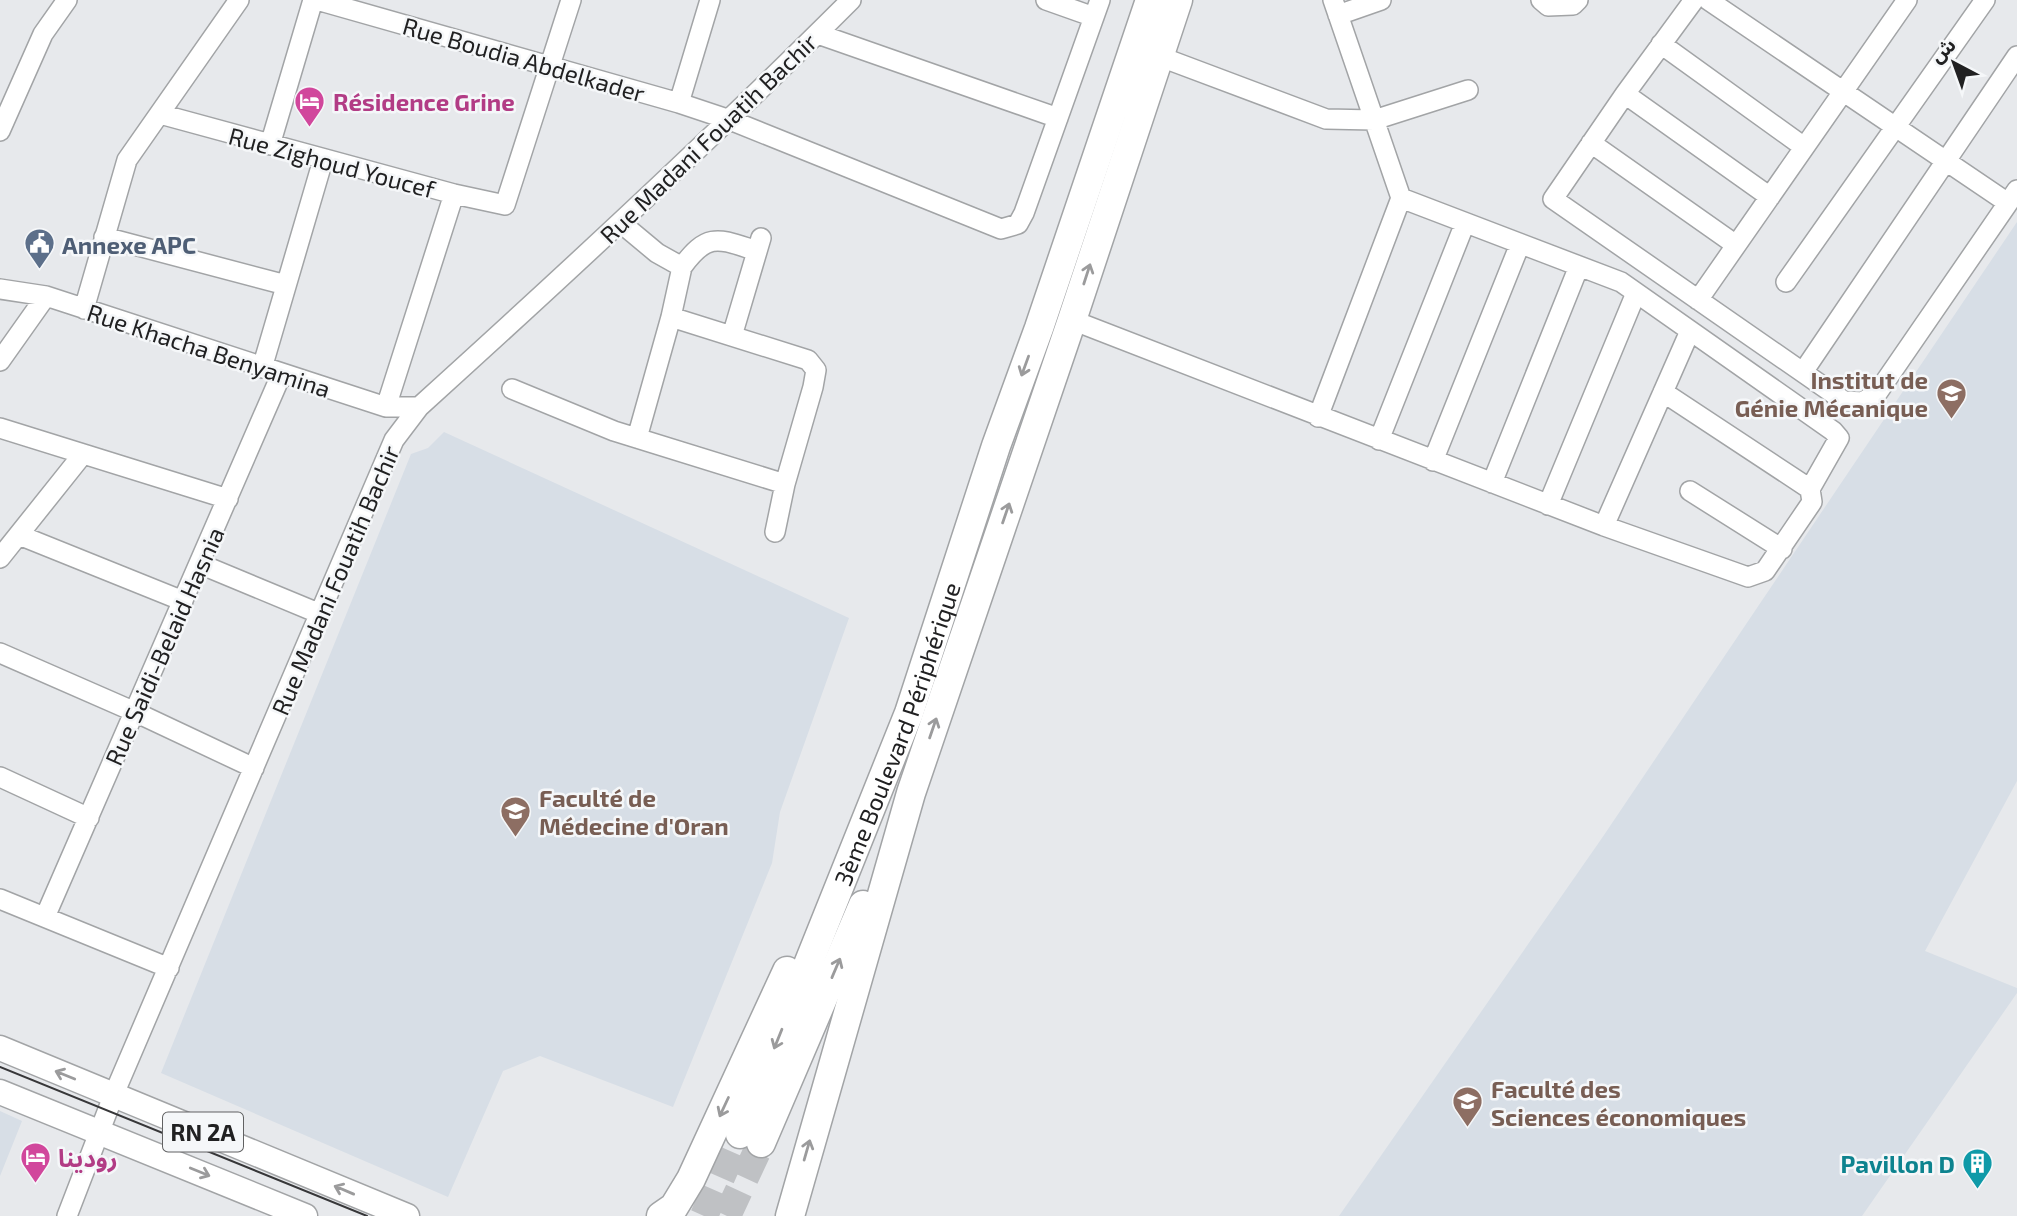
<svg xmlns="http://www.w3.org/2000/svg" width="2017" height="1216" font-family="'Exo 2','Noto Sans Arabic',sans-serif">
  <rect width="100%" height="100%" fill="#e7e9ec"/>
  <!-- built -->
  <path fill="#d7dee6" d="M2017 222V781L1925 951 2017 988V993L1862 1216H1339L1602 838Z
    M444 432 849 618 780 812 772 863 673 1107 540 1056 503 1071 448 1197 161 1073 411 454 428 448Z
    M0 1111 22 1121 0 1176Z"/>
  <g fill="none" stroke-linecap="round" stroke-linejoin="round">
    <!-- highway-tunnel -->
    <path stroke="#bfc1c4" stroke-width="28" stroke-dasharray="28 14" stroke-linecap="butt" d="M704 1216 740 1134
      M727 1216 761 1143"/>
    <defs>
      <path id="minor" d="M317 0 679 103 730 120 1001 229 1018 224 1024 213 1100 0
        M1046 0 1094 17
        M1333 0 1401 198 1621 282 1833 431 1839 438 1810 489
        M1541 0 1548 6 1573 5 1578 0
        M1694 0 1625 94 1553 199 1844 401 1863 402 1878 392 2017 190
        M1708 0 2008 203
        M1338 15 1381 0
        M818 34 1058 118
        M1661 44 1804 147
        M1169 60 1326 119 1374 120 1468 90
        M1625 94 1770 197
        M679 103 710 0
        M160 114 454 194 505 205 571 0
        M0 131 43 34 67 0
        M1591 143 1736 245
        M270 145 313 0
        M621 223 657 253 682 267C708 231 719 239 757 251
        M104 237 286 285
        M1786 282 1985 0
        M0 289 46 296 386 407H419
        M1698 300 1907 0
        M84 309 127 160 239 0
        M671 317 808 360 816 370 813 387 785 484 775 532
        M1072 320 1604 526 1748 577 1765 571 1812 502 1810 489 1663 392
        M732 336 761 238
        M0 361 46 296
        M262 368 323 160
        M1803 372 2017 56
        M512 389 614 431 785 484
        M386 407 454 194
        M1318 417 1401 198
        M0 428 228 499
        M637 438 671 317 682 267
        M1379 440 1465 223
        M1433 461 1520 244
        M1492 483 1579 266
        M1690 491 1782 549
        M1548 505 1636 293
        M1604 526 1690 331
        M19 535 183 601
        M0 558 83 454
        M200 564 318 613
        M0 653 135 712 254 768
        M0 777 89 818
        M0 899 169 968
        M45 917 281 375
        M67 1216 114 1094 394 440 419 407C566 274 711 140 851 0"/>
      <path id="major" d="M0 1048 407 1216
        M0 1092 305 1216"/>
      <g id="highway">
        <path id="s1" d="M740 1134 909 713 996 446 1039 328 1150 0"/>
        <path d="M761 1143 863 905"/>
        <path d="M661 1216 674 1207 691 1179 787 971"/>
        <path d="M790 1216 911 793 1072 320 1178 0"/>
      </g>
    </defs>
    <!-- minor casing -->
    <use href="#minor" stroke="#a2a4a6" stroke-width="22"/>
    <!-- major casing -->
    <use href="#major" stroke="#a2a4a6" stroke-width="27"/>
    <!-- highway casing -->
    <use href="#highway" stroke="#a2a4a6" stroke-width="31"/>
    <!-- minor -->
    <use href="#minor" stroke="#fff" stroke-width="19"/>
    <!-- major -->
    <use href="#major" stroke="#fff" stroke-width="24"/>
    <!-- highway -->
    <use href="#highway" stroke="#fff" stroke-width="28"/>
    <!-- tram -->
    <path stroke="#373739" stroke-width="2" d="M0 1067 367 1216"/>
  </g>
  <!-- one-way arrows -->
  <defs><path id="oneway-shaft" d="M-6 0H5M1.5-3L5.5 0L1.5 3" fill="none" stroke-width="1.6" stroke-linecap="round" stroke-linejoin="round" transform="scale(1.75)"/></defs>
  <g stroke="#9b9b9c">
    <use href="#oneway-shaft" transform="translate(1087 274) rotate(-72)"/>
    <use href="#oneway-shaft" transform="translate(1025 366) rotate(110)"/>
    <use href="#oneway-shaft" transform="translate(1006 513) rotate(-71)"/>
    <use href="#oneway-shaft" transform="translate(933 728) rotate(-71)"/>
    <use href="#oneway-shaft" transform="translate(836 968) rotate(-67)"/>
    <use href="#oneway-shaft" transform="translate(778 1039) rotate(112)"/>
    <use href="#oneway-shaft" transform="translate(65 1075) rotate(-158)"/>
    <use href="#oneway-shaft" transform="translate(724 1107) rotate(115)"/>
    <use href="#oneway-shaft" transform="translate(807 1150) rotate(-74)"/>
    <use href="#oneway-shaft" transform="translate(200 1172) rotate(22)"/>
    <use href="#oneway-shaft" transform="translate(344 1190) rotate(-157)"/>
  </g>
  <!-- icons -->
  <defs>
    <symbol id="hotel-pin" viewBox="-11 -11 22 30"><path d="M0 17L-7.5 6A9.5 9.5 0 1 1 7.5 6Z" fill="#d1479c" stroke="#f5f7f9"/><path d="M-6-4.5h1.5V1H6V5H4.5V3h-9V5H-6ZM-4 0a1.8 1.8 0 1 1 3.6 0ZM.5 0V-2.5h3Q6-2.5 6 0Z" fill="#fff"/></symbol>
    <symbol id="civic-pin" viewBox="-11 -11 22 30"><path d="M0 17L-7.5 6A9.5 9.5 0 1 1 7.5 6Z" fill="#5c6f8a" stroke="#f5f7f9"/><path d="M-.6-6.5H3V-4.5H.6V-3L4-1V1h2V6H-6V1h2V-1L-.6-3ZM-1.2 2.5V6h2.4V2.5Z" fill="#fff"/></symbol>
    <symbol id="university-pin" viewBox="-11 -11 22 30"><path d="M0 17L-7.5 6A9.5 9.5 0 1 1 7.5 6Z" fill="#8d6e63" stroke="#f5f7f9"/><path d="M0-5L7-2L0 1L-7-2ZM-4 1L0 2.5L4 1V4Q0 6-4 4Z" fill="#fff"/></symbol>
    <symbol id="building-pin" viewBox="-11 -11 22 30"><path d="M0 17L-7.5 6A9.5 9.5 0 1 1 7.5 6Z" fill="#0f9aa8" stroke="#f5f7f9"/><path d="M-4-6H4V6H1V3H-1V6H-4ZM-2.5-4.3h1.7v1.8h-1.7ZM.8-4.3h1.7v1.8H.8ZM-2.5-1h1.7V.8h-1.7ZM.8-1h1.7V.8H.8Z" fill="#fff"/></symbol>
  </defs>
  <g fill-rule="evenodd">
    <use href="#hotel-pin" x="292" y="84" width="35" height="47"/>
    <use href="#civic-pin" x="22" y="226" width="35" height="47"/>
    <use href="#university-pin" x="1934" y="376" width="35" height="47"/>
    <use href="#university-pin" x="498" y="794" width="35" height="47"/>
    <use href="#university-pin" x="1450" y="1084" width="35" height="47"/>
    <use href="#hotel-pin" x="18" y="1140" width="35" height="47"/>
    <use href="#building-pin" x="1960" y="1146" width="35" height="47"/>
  </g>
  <g text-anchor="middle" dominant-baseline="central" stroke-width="5" stroke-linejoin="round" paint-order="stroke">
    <!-- shield labels -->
    <rect fill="#f5f7f9" stroke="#616162" stroke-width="2" x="163" y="1112.5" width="80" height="39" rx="5"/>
    <g font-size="23" font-weight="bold" fill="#212122">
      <text x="203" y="1132">RN 2A</text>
    </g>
    <!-- street labels -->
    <g font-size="24" fill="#212122" stroke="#f5f7f9">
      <text transform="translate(524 59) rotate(16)">Rue Boudia Abdelkader</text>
      <text transform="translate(708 138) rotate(-44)">Rue Madani Fouatih Bachir</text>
      <text transform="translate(332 162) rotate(15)">Rue Zighoud Youcef</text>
      <text transform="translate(209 350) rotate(18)">Rue Khacha Benyamina</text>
      <text transform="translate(335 580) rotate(-67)">Rue Madani Fouatih Bachir</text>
      <text transform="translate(164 646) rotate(-66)">Rue Saidi-Belaid Hasnia</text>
      <text stroke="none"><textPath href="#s1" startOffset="430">3ème Boulevard Périphérique</textPath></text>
    </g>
    <!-- hotel labels -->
    <g font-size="24" font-weight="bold" fill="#b23c85" stroke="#f5f7f9" text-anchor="start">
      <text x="333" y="101">Résidence Grine</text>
      <text x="58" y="1157">رودينا</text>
    </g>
    <!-- service labels -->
    <g font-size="24" font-weight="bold" fill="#4e5e75" stroke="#f5f7f9" text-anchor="start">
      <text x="62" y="244">Annexe APC</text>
    </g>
    <!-- education labels -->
    <g font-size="24" font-weight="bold" fill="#785e54" stroke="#f5f7f9" text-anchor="start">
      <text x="1928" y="379" text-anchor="end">Institut de<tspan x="1928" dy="28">Génie Mécanique</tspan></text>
      <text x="539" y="797">Faculté de<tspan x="539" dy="28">Médecine d'Oran</tspan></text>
      <text x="1491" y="1088">Faculté des<tspan x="1491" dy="28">Sciences économiques</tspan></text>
    </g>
    <!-- culture labels -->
    <g font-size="24" font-weight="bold" fill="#0d838f" stroke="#f5f7f9" text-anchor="end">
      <text x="1955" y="1163">Pavillon D</text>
    </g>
  </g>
  <!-- north arrow -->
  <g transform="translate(1954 63) rotate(319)" stroke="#f5f7f9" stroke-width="5" paint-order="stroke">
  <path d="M0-5L12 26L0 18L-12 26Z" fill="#212122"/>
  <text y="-10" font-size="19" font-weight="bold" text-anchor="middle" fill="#212122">ش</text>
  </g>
</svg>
